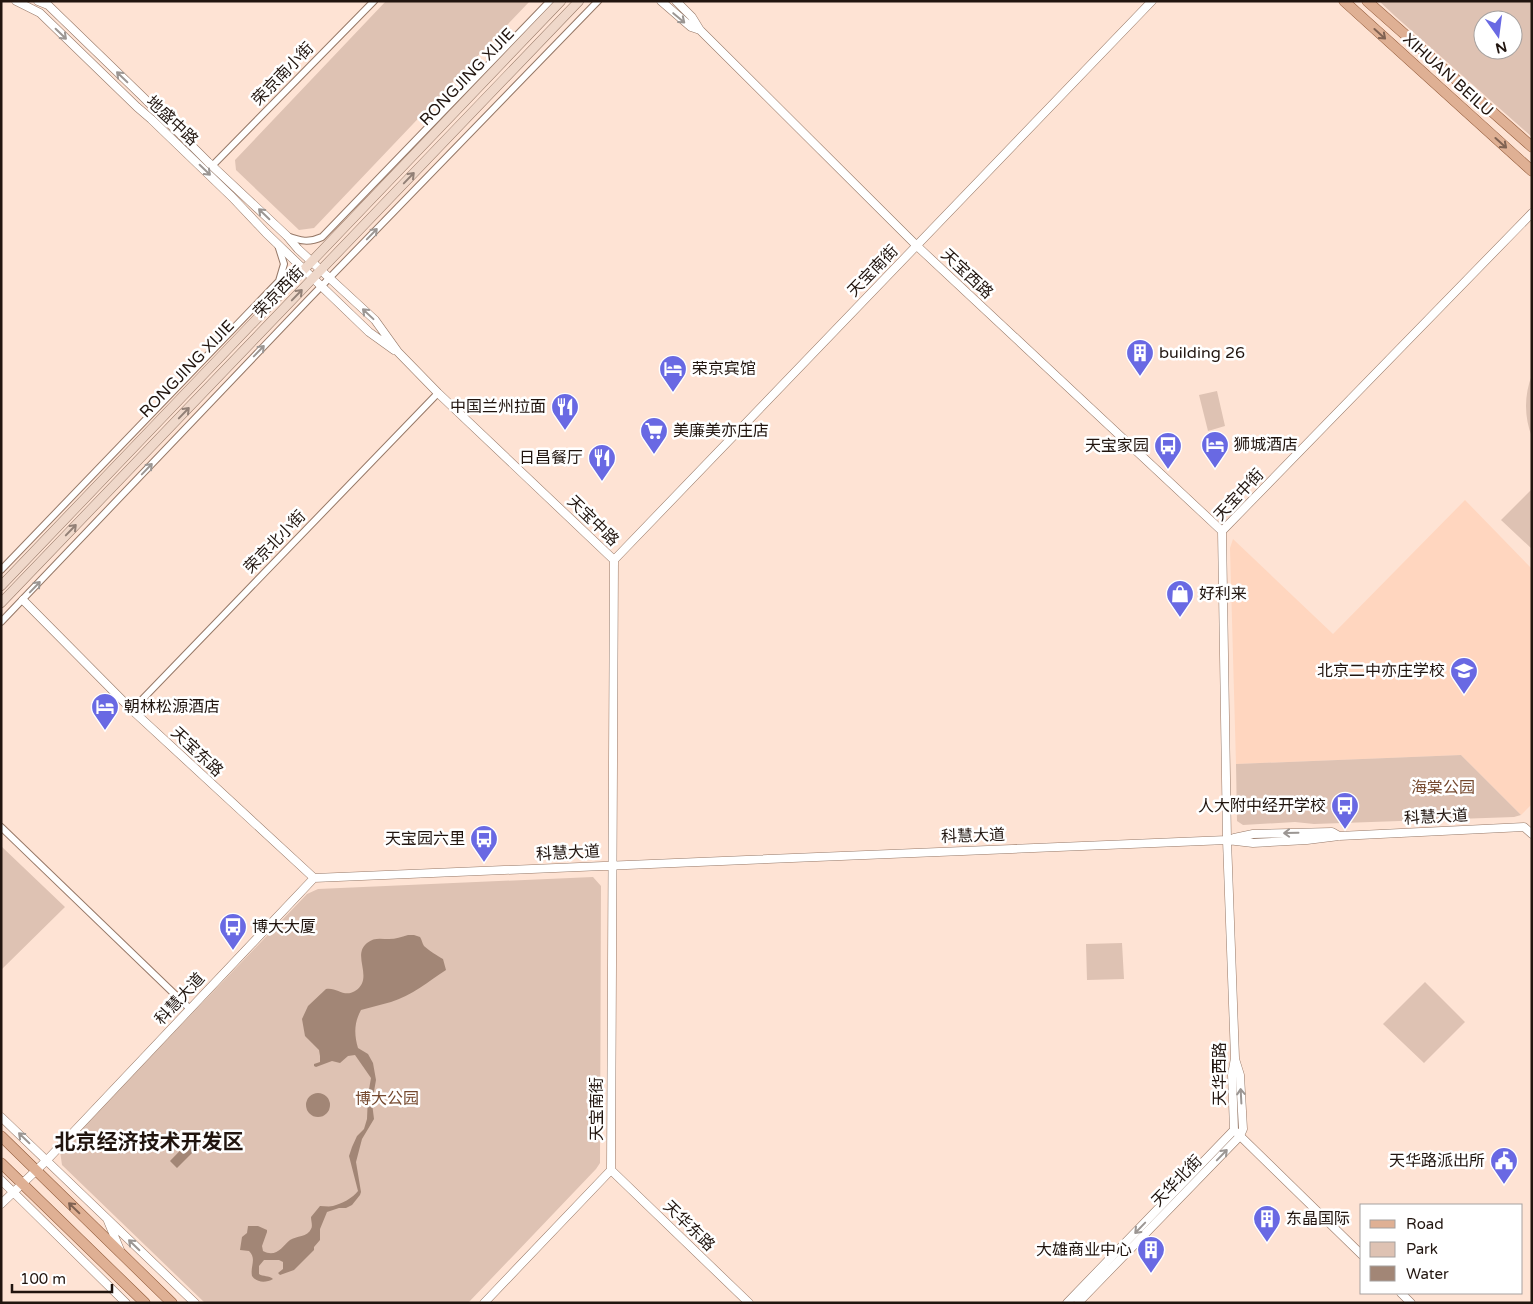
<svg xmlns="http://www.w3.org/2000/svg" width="1533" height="1304" font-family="'Varela Round','Noto Sans SC',sans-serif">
  <rect width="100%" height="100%" fill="#fee3d4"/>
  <!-- built -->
  <path fill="#ffd6bf" d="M1465 500 1532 569V804L1521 815 1461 755 1236 764 1230 548 1233 539 1333 634Z"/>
  <!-- green -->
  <path fill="#dec2b3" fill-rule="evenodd" d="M386 1H530L314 228 299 230 236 170 235 160Z
    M1379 1H1532V137L1395 16ZM1483 20H1513V50H1483Z
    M1532 375V437C1524 417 1524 395 1532 375Z
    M1217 391 1225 426 1208 431 1199 395Z
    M1532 489V549L1501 520Z
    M1461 755 1521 815 1514 817 1314 824 1295 822 1243 825 1237 821 1236 764Z
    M1 846 65 907 1 970Z
    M593 877 601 886 600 1163 596 1169 468 1303H205L62 1165 60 1151 307 894 318 889Z
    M1122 943 1124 979 1087 980 1086 944Z
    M1425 982 1465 1022 1424 1063 1383 1024Z"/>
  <!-- water -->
  <path fill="#a28676" d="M408 935H414L420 937C422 940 422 943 424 946 427 949 439 957 443 959L446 970C429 981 411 996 391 1002 381 1005 371 1007 361 1010 354 1023 354 1034 358 1048L368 1054 373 1063 376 1080 372 1103 374 1119 362 1139 356 1162 361 1192 360 1195 352 1205 346 1208H339L327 1212 320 1229V1240L314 1247V1250L294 1270 280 1275 278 1273 283 1269V1262L279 1260H264L259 1266V1274C263 1277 269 1275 273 1279 266 1283 257 1283 252 1276 250 1266 257 1259 249 1251L240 1250 242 1237 247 1233 248 1226H258L267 1230V1232L262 1246 263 1251C276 1258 282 1247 290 1240 296 1236 308 1237 311 1229 313 1226 311 1221 311 1217L320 1206C324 1206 329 1207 333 1206 341 1204 353 1198 358 1191L349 1156 352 1147 357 1136 364 1129 367 1119 368 1095 371 1078 355 1055 348 1056 340 1063 332 1061 316 1067 314 1066V1064L320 1062V1056L319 1050 305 1036 302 1019 308 1006 326 989C337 987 344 998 355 991 375 978 351 956 367 943 374 937 381 939 389 939 396 939 401 937 408 935Z
    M306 1105a12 12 0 1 1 24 0a12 12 0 1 1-24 0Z
    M198 1132 205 1140 177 1168 170 1161Z"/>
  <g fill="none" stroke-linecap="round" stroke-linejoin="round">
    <defs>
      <path id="minor" d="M212 166 374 1
        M287 236C300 241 309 243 322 237L550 1
        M1 570 279 281 284 264 278 245
        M1 622 309 299 598 1
        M132 710 438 393
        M1 827 190 1009"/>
      <path id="tertiary" d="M16 1 40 13 137 107 151 119 232 197 266 233 369 332 394 350
        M38 1 48 5 143 97 208 162 287 236 298 249 375 320 398 352 438 393 614 560 611 1170 484 1303
        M661 1 691 27 700 30
        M676 1 692 17 700 30 917 246 1222 531
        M614 560 1152 1
        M23 600 132 710 314 878
        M1234 838 1253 834 1332 832 1339 836
        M1 1117 195 1303
        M611 1170 749 1303
        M1 1180 126 1303
        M1 1204 47 1160 314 878 1227 840 1253 843 1307 840 1339 836 1524 827 1532 834
        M108 1221 120 1250
        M1362 1255 1234 1130 1232 1075 1235 1058 1227 840 1222 531 1532 213
        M1401 1293 1411 1303
        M1067 1303 1234 1130
        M1078 1303 1240 1136 1243 1129 1240 1075 1235 1059"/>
      <path id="secondary" d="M1 586 561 1
        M1 603 579 1"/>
      <path id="primary" d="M1344 1 1532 171
        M1367 1 1532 147
        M1 1136 172 1303
        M1 1163 145 1303"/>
    </defs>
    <!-- minor casing -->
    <use href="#minor" stroke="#967867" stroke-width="8"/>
    <!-- tertiary casing -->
    <use href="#tertiary" stroke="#967867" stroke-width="9"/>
    <!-- secondary casing -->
    <use href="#secondary" stroke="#967867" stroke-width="10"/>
    <!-- primary casing -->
    <use href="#primary" stroke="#8f5837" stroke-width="11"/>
    <!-- minor -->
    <use href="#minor" stroke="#fff" stroke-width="6"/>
    <!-- tertiary -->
    <use href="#tertiary" stroke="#fff" stroke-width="8"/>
    <!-- secondary -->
    <use href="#secondary" stroke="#efd8ca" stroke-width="9"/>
    <!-- primary -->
    <use href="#primary" stroke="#dfb094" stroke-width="10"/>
  </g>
  <!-- one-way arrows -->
  <defs><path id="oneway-shaft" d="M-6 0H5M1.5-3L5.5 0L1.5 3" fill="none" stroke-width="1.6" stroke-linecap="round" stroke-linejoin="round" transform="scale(1.25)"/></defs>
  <g stroke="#9b9693">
    <use href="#oneway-shaft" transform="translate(679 18) rotate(40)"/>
    <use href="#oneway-shaft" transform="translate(61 34) rotate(44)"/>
    <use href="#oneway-shaft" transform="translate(122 77) rotate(-136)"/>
    <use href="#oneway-shaft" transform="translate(205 170) rotate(44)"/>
    <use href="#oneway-shaft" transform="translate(264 214) rotate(-136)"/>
    <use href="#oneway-shaft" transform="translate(372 234) rotate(-46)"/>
    <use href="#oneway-shaft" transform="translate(368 314) rotate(-137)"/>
    <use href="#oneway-shaft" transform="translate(259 351) rotate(-46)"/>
    <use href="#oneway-shaft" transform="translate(147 469) rotate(-46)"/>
    <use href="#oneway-shaft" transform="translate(35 587) rotate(-46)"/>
    <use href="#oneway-shaft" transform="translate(1291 833) rotate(179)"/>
    <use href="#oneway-shaft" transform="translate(1241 1096) rotate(-93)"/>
    <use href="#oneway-shaft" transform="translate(24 1138) rotate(-136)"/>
    <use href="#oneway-shaft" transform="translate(1222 1155) rotate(-46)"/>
    <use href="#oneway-shaft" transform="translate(1140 1228) rotate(134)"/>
    <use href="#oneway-shaft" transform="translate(134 1245) rotate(-136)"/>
  </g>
  <g stroke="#806252">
    <use href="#oneway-shaft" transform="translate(1380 34) rotate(42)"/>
    <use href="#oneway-shaft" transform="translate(1501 143) rotate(42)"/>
    <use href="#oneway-shaft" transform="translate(74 1208) rotate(-136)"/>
  </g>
  <g stroke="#928076">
    <use href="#oneway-shaft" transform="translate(409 178) rotate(-46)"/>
    <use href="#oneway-shaft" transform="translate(297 295) rotate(-46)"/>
    <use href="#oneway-shaft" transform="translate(184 413) rotate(-46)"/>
    <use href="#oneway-shaft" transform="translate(71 530) rotate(-46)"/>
  </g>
  <!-- icons -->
  <defs>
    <symbol id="building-pin" viewBox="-11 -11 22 30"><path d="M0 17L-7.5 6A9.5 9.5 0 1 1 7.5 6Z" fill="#6969e3" stroke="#fff"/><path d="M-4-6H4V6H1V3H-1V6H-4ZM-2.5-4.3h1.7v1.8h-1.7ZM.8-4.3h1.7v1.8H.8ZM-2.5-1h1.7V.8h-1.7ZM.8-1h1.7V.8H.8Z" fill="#fff"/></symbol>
    <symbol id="hotel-pin" viewBox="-11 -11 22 30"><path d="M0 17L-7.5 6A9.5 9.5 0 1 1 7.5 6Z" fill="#6969e3" stroke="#fff"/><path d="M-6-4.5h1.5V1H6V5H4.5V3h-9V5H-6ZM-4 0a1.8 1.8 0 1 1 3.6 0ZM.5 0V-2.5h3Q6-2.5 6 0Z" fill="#fff"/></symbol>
    <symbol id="restaurant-pin" viewBox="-11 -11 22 30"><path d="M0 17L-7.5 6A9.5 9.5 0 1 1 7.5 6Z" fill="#6969e3" stroke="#fff"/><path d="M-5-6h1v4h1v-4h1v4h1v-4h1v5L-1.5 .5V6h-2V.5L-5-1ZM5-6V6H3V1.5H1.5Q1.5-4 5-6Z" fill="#fff"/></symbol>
    <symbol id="supermarket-pin" viewBox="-11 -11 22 30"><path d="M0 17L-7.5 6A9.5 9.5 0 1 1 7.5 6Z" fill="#6969e3" stroke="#fff"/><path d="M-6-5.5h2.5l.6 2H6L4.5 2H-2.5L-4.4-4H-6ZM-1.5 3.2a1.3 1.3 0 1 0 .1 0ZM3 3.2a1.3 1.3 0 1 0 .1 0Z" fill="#fff"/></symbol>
    <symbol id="bus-pin" viewBox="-11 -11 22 30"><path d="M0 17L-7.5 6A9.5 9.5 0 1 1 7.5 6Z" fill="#6969e3" stroke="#fff"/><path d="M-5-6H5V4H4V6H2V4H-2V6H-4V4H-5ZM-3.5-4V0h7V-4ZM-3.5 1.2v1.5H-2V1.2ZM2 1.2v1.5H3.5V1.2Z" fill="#fff"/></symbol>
    <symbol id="shop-pin" viewBox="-11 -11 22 30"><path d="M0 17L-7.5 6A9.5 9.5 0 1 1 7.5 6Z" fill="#6969e3" stroke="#fff"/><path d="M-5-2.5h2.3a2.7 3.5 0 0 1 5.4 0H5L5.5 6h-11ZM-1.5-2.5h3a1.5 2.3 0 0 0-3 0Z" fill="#fff"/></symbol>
    <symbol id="school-pin" viewBox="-11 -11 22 30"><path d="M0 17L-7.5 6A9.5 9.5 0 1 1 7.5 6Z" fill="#6969e3" stroke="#fff"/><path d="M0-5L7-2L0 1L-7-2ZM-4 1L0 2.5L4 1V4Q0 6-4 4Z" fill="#fff"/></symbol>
    <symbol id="civic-pin" viewBox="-11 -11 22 30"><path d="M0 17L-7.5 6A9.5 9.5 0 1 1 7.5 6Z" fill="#6969e3" stroke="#fff"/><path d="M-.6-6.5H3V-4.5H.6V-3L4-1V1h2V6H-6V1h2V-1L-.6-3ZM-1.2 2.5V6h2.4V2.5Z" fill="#fff"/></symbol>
  </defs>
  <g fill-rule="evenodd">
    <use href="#building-pin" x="1124" y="337" width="32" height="43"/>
    <use href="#hotel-pin" x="657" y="353" width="32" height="43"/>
    <use href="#restaurant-pin" x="549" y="391" width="32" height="43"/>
    <use href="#supermarket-pin" x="638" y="415" width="32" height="43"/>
    <use href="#hotel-pin" x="1199" y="429" width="32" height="43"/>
    <use href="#bus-pin" x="1152" y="430" width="32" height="43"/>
    <use href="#restaurant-pin" x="586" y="442" width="32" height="43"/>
    <use href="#shop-pin" x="1164" y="578" width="32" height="43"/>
    <use href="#school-pin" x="1448" y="655" width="32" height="43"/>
    <use href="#hotel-pin" x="89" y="691" width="32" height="43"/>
    <use href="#bus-pin" x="1329" y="790" width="32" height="43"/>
    <use href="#bus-pin" x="468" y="823" width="32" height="43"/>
    <use href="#bus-pin" x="217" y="911" width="32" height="43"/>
    <use href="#civic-pin" x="1488" y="1145" width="32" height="43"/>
    <use href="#building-pin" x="1251" y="1203" width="32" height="43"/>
    <use href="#building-pin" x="1135" y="1234" width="32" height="43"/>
  </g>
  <g text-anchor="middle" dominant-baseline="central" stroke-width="5" stroke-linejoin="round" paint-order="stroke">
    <!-- street labels -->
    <g font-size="16" fill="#21150f" stroke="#fff">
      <text transform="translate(283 74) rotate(-46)">荣京南小街</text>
      <text transform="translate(1448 75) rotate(42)">XIHUAN BEILU</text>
      <text transform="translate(467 77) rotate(-46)">RONGJING XIJIE</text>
      <text transform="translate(172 121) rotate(43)">地盛中路</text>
      <text transform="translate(873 271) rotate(-46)">天宝南街</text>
      <text transform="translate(967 274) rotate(43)">天宝西路</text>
      <text transform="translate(279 292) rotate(-46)">荣京西街</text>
      <text transform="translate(187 369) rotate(-46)">RONGJING XIJIE</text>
      <text transform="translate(1239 495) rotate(-47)">天宝中街</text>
      <text transform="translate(593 521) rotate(44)">天宝中路</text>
      <text transform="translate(275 542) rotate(-46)">荣京北小街</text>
      <text transform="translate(197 752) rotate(43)">天宝东路</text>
      <text transform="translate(1436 817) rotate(-3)">科慧大道</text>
      <text transform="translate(973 836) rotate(-2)">科慧大道</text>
      <text transform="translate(568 853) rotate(-3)">科慧大道</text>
      <text transform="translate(180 999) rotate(-47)">科慧大道</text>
      <text transform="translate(1220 1074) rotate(-90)">天华西路</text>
      <text transform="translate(597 1109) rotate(-90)">天宝南街</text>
      <text transform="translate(1177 1181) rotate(-46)">天华北街</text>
      <text transform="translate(689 1226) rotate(44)">天华东路</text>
    </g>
    <!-- poi labels -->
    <g font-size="16" fill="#21150f" stroke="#fff" text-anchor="start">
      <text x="1159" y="353">building 26</text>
      <text x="692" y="369">荣京宾馆</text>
      <text x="546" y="407" text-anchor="end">中国兰州拉面</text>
      <text x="673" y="431">美廉美亦庄店</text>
      <text x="1234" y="445">狮城酒店</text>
      <text x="1149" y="446" text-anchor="end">天宝家园</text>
      <text x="583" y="458" text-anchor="end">日昌餐厅</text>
      <text x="1199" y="594">好利来</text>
      <text x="1445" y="671" text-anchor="end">北京二中亦庄学校</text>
      <text x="124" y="707">朝林松源酒店</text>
      <text x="1326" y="806" text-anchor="end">人大附中经开学校</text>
      <text x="465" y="839" text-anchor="end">天宝园六里</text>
      <text x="252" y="927">博大大厦</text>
      <text x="1485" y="1161" text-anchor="end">天华路派出所</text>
      <text x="1286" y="1219">东晶国际</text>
      <text x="1132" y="1250" text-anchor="end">大雄商业中心</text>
    </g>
    <!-- park labels -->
    <g font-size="16" fill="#764a30" stroke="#fff">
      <text x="1443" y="788">海棠公园</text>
      <text x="387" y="1099">博大公园</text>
    </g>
    <!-- district labels -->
    <g font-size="21" font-weight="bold" fill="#21150f" stroke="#fff">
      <text x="149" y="1142">北京经济技术开发区</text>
    </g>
  </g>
  <!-- border -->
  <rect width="1533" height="1304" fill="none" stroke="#21150f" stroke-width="5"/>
  <!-- legend -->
  <rect x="1360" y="1204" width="162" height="90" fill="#ffffff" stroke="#a6a19f"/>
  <rect x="1370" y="1220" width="25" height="8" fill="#dfb094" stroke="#a6a19f"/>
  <text x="1406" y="1229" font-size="15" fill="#21150f">Road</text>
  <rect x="1370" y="1242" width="25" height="15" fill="#dec2b3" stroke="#a6a19f"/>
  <text x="1406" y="1254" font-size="15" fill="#21150f">Park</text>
  <rect x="1370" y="1266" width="25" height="15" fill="#a28676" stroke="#a6a19f"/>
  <text x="1406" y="1279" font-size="15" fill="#21150f">Water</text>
  <!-- north arrow -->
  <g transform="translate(1498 35) rotate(166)"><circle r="24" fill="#ffffff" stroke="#a6a19f"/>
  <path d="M0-4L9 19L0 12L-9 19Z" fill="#6969e3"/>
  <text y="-8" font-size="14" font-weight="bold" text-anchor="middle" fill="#21150f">N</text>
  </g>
  <!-- scale -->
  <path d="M12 1284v8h100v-8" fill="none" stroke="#21150f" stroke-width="2.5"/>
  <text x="20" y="1284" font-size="15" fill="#21150f" stroke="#ffffff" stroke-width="4" paint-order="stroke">100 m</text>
</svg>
